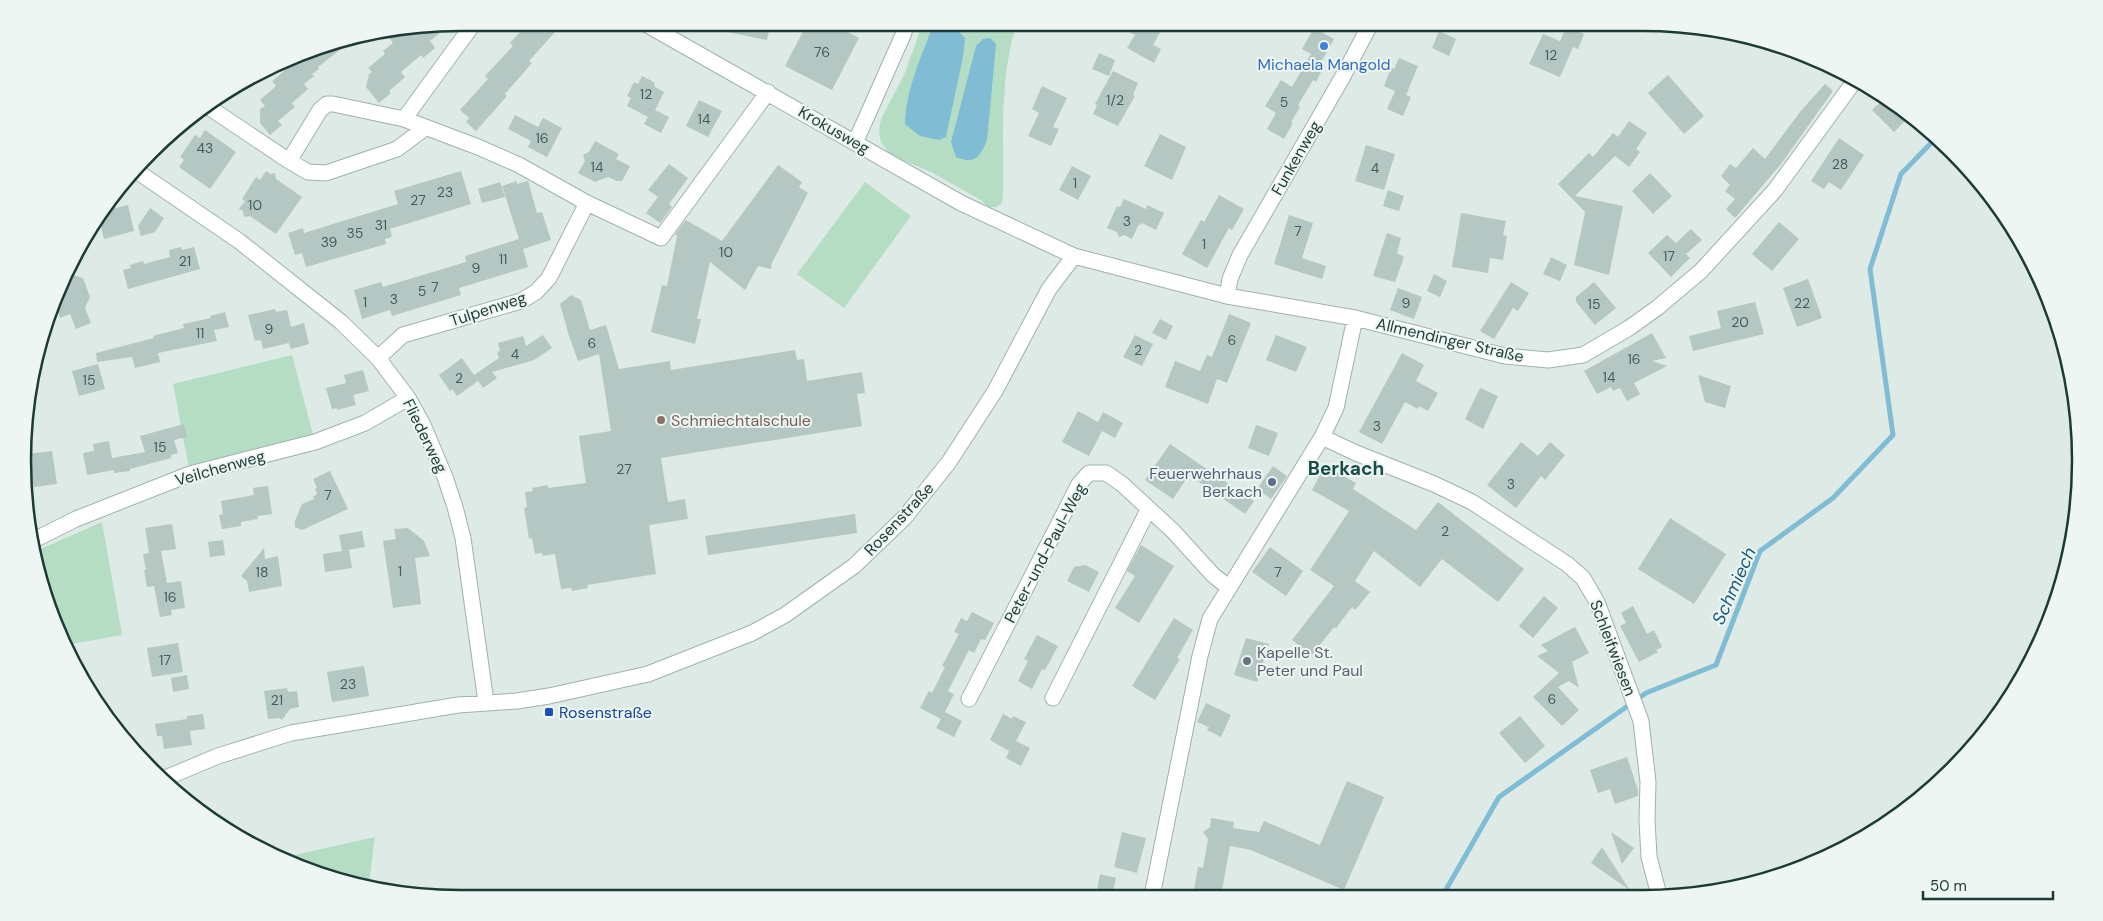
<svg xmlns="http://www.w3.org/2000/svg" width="2103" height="921" font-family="'DM Sans',sans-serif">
  <rect width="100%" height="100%" fill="#ddeae6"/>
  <!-- green -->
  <path fill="#b4ddc4" d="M923 23H1017C999 77 1004 139 1003 195L1002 203 996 207H988L981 200 931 172 900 159 888 152 881 142 879 131 881 119 904 75Z
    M865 182 911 216 844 308 797 274Z
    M292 355 315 442 190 474 173 384Z
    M102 522 122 635 66 645 46 601 34 552Z
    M375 837 369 883 319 875 281 858Z"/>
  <!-- water -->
  <path fill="#80bcd3" d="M941 25 958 31 965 38 963 57 946 137 939 140 920 136 905 124C906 90 920 60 932 28Z
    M990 38 996 44 987 140C980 157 975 165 956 157L951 142 976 46 983 39Z"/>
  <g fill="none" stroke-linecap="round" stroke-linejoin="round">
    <!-- stream -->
    <path stroke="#80bcd3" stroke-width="5" d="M1443 895 1499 797 1646 693 1716 665 1760 551 1833 498 1893 435 1870 269 1901 174 1937 137"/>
  </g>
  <!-- building -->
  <path fill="#b5c7c2" d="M529 22H564L529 61 532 63 505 94 507 96 476 131 466 122 469 118 460 110 488 79 485 76 513 46 510 43Z
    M714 22H771L767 40 713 29Z
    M808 22H829L859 38 832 90 785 66Z
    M1134 22H1166L1153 45 1161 49 1154 63 1127 48 1135 35 1129 32Z
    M451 24 430 41 435 48 423 58 421 55 401 72 405 77 389 91 391 93 379 103 366 87 369 74 372 72 368 68 385 54 383 51 393 43 387 35Z
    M1567 26 1584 34 1578 49 1573 47 1560 77 1529 64 1543 34 1560 41Z
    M1314 28 1334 39 1319 66 1323 68 1316 82 1313 80 1298 105 1300 107 1291 122 1293 123 1284 139 1267 129 1276 113 1265 106 1281 80 1292 87 1311 54 1302 49Z
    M1439 31 1456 39 1449 56 1432 48Z
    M351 41 318 67 319 69 312 74 314 76 304 84 308 89 292 103 295 107 278 121 282 125 270 135 260 123V109L265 106 260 100 276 86 272 81 289 67 286 64 294 58 319 46Z
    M1099 53 1115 60 1109 76 1092 69Z
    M1399 58 1418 66 1406 95 1411 97 1403 116 1387 109 1395 91 1384 86 1391 68 1394 69Z
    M1113 71 1138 83 1133 95 1135 96 1118 126 1093 114 1097 105 1095 104Z
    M1668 75 1704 116 1684 134 1648 93Z
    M642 76 654 82 655 87 664 92 655 110 669 117 661 133 644 124 648 117 627 106 631 98 627 96 634 82 638 84Z
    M1825 84 1833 91 1781 164 1735 218 1726 209 1735 199 1725 191 1730 185 1721 176 1730 164 1736 168 1753 148 1765 159 1800 112Z
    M1042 86 1067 98 1053 127 1059 129 1051 146 1028 136 1039 113 1032 109Z
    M1885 98 1910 116 1894 132 1872 110Z
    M699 100 722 111 708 137 686 126Z
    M515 115 538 127 543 118 562 128 547 157 528 147 531 141 508 129Z
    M1629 121 1647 133 1636 149 1640 152 1629 167 1615 156 1575 196 1623 206 1609 275 1574 265 1585 212 1558 184 1589 153 1593 157 1613 133 1618 137Z
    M205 130 236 152 210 189 179 167 184 160 180 157 195 135 200 138Z
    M1160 134 1186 147 1172 180 1144 166Z
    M1839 138 1864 155 1841 190 1829 182 1824 189 1811 181Z
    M595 141 619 154 616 159 630 166 622 181H617L608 177 595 182 578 173 585 161 583 155 589 152Z
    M1366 145 1395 154 1384 190 1355 181Z
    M669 164 688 178 669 204 672 207 660 223 646 213 658 197 648 190Z
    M778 165 802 182 799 187 808 193 772 263 771 269 758 266 745 290 710 262 697 319H701L695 344 651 332 662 285 667 286 677 236 675 234 686 220 722 241Z
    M1072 166 1091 176 1078 200 1059 190Z
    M266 171 270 174 275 173 276 179 302 197 276 234 250 216 244 217 243 211 239 209 245 201 242 199 256 177 260 180Z
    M461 171 471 204 390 229 392 237 385 239 386 244 306 267 302 253 295 255 288 233 303 228 304 233 398 204 394 191Z
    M1650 173 1672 196 1653 214 1632 191Z
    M517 181V184L528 181 537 213 542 212 551 240 523 249 528 267 459 288 461 295 392 316 390 310 362 319 354 290 381 282 383 287 466 262 465 256 519 239 502 186Z
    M500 182 505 197 482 203 478 189Z
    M1388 190 1404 196 1399 211 1383 206Z
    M1219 195 1244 209 1232 230 1229 228 1207 268 1182 254 1201 220 1204 222Z
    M1124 199 1146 209 1147 205 1164 213 1156 230 1142 223 1141 225 1139 224 1132 239 1124 235 1119 237 1117 232 1107 228 1117 206 1120 207Z
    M128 205 134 231 104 239 100 222 105 221 103 215 107 210Z
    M150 208 164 218 155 232 141 236 138 226Z
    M1461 213 1506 221 1503 235 1507 236 1503 260 1490 258 1488 273 1452 267Z
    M1289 215 1313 223 1302 258 1326 266 1322 279 1274 264Z
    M1779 222 1799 239 1772 271 1752 254Z
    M1691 229 1702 240 1686 254 1690 258 1671 277 1648 253 1667 235 1676 243Z
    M1387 233 1401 238 1397 253 1404 257 1395 282 1373 276Z
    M181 247 182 250 194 247 200 269 128 289 123 270 131 268 130 265 143 261 144 264 170 257 169 250Z
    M1551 257 1567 265 1560 281 1543 274Z
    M69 274 83 278 90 297 85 308 91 323 76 329 70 314 60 318 56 307Z
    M1434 274 1447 281 1440 297 1427 291Z
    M1808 279 1822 318 1797 327 1783 288Z
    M1511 282 1529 293 1518 311 1513 308 1494 339 1480 331Z
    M1594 282 1616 308 1595 325 1576 302V297Z
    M1398 288 1422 297 1414 319 1390 310Z
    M571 295 581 300 590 330 606 325 619 369 670 361 671 370 795 350 797 360 804 359 807 381 862 372 865 393 857 394 862 426 661 458 668 502 685 499 688 519 649 525 656 574 587 585 588 588 572 591 571 588 561 589 555 554 543 556 542 553 535 554 532 538 529 539 524 508 527 507 525 492 533 491 532 488 548 485V488L586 483 579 436 611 431 599 354 578 361 569 336 560 304Z
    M1755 302 1764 334 1693 351 1689 336 1721 328 1717 311Z
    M275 309 276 312 287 310 291 327 304 323 309 344 291 349 289 343 263 349 261 340 255 341 248 315Z
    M225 312 229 327 214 330 217 341 158 353 160 362 135 368 132 357 97 362 96 353 154 338 153 336 184 328 183 324 211 318 210 316Z
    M1229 314 1251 323 1227 383 1217 379 1208 404 1165 387 1175 361 1200 371 1207 355 1212 357Z
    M1160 319 1173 326 1166 340 1152 333Z
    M1652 333 1666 358 1652 361 1667 366 1634 383 1640 394 1627 401 1620 388 1613 391 1611 387 1597 394 1584 371Z
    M543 335 552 348 534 360 492 372 497 378 483 388 474 375 499 358 497 352 500 351 498 343 523 336 526 346Z
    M1135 335 1153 344 1142 366 1123 357Z
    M1276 335 1307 347 1296 372 1266 360Z
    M1402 353 1424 365 1416 381 1438 393 1428 411 1419 406 1418 409 1405 402 1382 444 1359 432Z
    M462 358 478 381 457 396 452 389 450 391 439 375Z
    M98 364 105 389 79 396 72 371Z
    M363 370 369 391 353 395 356 405 337 410V408L332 409 326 388 346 383 344 375Z
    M1698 375 1731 386 1725 408 1705 402Z
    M1480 388 1498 396 1483 429 1465 419Z
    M1078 411 1098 422 1103 412 1123 423 1115 438 1102 431 1089 456 1062 442Z
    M184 424 187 437 174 440 178 453 171 455V458L130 469V471L114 473V470L87 475 83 453 94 451 93 444 109 441 112 458 145 452 140 436Z
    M1256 425 1278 433 1269 456 1248 448Z
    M1521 442 1538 456 1550 442 1565 455 1545 480 1541 476 1516 508 1487 485Z
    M1170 444 1254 501 1245 514 1189 475 1173 499 1145 480Z
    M52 451 57 484 27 488 28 454Z
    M1273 466 1287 476 1271 499 1257 489Z
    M1325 466 1356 483 1353 489 1416 530 1438 502 1524 569 1498 602 1442 559 1420 587 1374 551 1355 581 1370 592 1355 610 1352 607 1336 628 1334 627 1312 655 1292 640 1334 586 1310 570 1349 511 1312 490Z
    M330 471 348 509 302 530 295 527V521L302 504 314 499 313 497 317 494 315 489 317 488 313 479Z
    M268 486 272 514 257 516 258 519 241 522V526L222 529 219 515 223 514 221 501 254 495 253 488Z
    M855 514 857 533 708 555 705 536Z
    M1670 518 1726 554 1694 604 1638 569Z
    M172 524 176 549 161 551 167 583 181 581 185 608 171 610 172 615 160 617 154 586 147 587 144 570H146L143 554 149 553 145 528Z
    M408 528 424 541 430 556 415 558 421 604 393 608 383 541 396 539 394 529Z
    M362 531 365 547 342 551 339 535Z
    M223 540 225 555 210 557 208 542Z
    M1141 545 1174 566 1139 623 1115 608 1135 576 1127 571Z
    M1270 547 1303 571 1286 596 1252 572Z
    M264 548 265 559 278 556 282 586 249 592 247 581 241 576Z
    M349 550 352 568 325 572 323 554Z
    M1085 565 1099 572 1089 592 1067 581 1074 567Z
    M1544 596 1558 608 1533 638 1519 626Z
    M1633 606 1647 634 1654 630 1662 647 1656 650 1658 652 1639 662 1620 626 1626 623 1621 613Z
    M972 612 994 623 985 640 981 639 974 653 969 650 948 691 954 694 945 712 962 721 954 737 936 728 941 719 920 708 929 691 932 693 945 667 942 666 959 634 954 632 961 618 967 621Z
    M1174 618 1193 630 1177 658 1180 659 1155 700 1132 686Z
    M1575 627 1589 653 1572 662 1579 688 1569 681 1558 687 1579 710 1562 726 1533 697 1559 673 1537 656 1548 651 1541 645Z
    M1037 635 1058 646 1045 670 1042 669 1032 689 1018 681 1028 661 1024 659Z
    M1246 638 1269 644 1257 682 1234 675Z
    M178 643 183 672 152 677 147 648Z
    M364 666 369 696 332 702 327 672Z
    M187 675 189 689 173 692 171 678Z
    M287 688 288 692 297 691 299 707 290 709 282 720 279 718 268 719 264 691Z
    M1206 703 1231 715 1221 737 1207 730 1209 727 1197 722Z
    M203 714 205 729 190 731 192 745 164 749 162 736H157L155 724 187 719V716Z
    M1003 714 1012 719 1013 716 1026 722 1016 741 1030 748 1021 766 1006 758 1009 751 990 740Z
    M1520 716 1545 746 1525 763 1499 733Z
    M1627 757 1638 790V796L1615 804 1610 789 1598 793 1590 770Z
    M1347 781 1384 797 1344 890 1251 850 1230 846 1221 896H1193L1198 867 1203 868 1208 839 1203 832 1210 827 1211 818 1234 822 1233 828 1259 832 1264 821 1320 845Z
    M1122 832 1146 838 1137 873 1114 867Z
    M1611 832 1634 848 1622 864Z
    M1602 847 1629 889H1628L1591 863Z
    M1100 874 1116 878 1112 895 1097 890Z"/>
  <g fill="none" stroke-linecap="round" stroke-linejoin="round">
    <defs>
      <path id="minor" d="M644 23 961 203 1074 256 1227 296 1355 318 1505 356 1548 360 1583 355 1629 328 1657 308 1701 271 1775 190 1856 79
        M207 106 289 161 320 110 327 104H333L404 119 478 147 519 165 587 203 661 238 768 92
        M404 119 474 23
        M855 143 903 35 907 23
        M289 161 308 172 326 173 397 149 425 128
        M138 172 239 241 341 322 378 358 408 398 423 425 445 477 455 507 463 538 486 702
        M1227 296 1230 279 1240 255 1342 78 1371 23
        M378 358 403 335 521 301 536 292 549 278 587 203
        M1322 437 1356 453 1434 484 1472 502 1567 564 1583 578 1597 602 1641 721 1648 782 1647 820 1649 857 1659 895
        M32 541 76 519 190 474 315 442 365 423 408 398
        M1053 698 1148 510
        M969 699 1079 484 1089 473H1106L1122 484 1173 531 1213 575 1228 587
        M163 779 218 756 291 733 458 705 517 701 549 696 648 674 752 633 785 615 854 566 905 517 949 462 995 391 1049 289 1074 256
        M1152 896 1200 656 1210 619 1322 437 1336 408 1355 318"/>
    </defs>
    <!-- minor casing -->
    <use href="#minor" stroke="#a0b2ae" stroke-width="17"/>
    <!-- minor -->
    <use href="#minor" stroke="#fff" stroke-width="15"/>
  </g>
  <!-- markers -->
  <circle fill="#3f7fe0" stroke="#edf6f3" stroke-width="2" cx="1324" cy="46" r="5"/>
  <circle fill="#8d6e63" stroke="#edf6f3" stroke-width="2" cx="661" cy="420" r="5"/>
  <circle fill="#5c6f8a" stroke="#edf6f3" stroke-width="2" cx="1272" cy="482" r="5"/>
  <circle fill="#6b7280" stroke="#edf6f3" stroke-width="2" cx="1247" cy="661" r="5"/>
  <rect fill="#1a4fb4" stroke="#edf6f3" stroke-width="2" x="544" y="707" width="10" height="10" rx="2.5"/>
  <g text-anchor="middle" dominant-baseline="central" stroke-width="4" stroke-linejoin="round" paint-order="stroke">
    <!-- number labels -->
    <g font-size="14" fill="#445d59">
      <text x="822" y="52">76</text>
      <text x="1551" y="55">12</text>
      <text x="646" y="94">12</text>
      <text x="1115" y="100">1/2</text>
      <text x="1284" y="102">5</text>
      <text x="704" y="119">14</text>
      <text x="542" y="138">16</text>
      <text x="205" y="148">43</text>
      <text x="1840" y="164">28</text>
      <text x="597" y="167">14</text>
      <text x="1375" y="168">4</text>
      <text x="1075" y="183">1</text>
      <text x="445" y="192">23</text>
      <text x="418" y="200">27</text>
      <text x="255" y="205">10</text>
      <text x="1127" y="221">3</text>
      <text x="381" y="225">31</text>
      <text x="1298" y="231">7</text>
      <text x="355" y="233">35</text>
      <text x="329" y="242">39</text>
      <text x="1204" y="244">1</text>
      <text x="726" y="252">10</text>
      <text x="1669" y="256">17</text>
      <text x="503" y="259">11</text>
      <text x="185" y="261">21</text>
      <text x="476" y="268">9</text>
      <text x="435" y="287">7</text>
      <text x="422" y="291">5</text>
      <text x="394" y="299">3</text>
      <text x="365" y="302">1</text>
      <text x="1406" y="303">9</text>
      <text x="1802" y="303">22</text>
      <text x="1594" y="304">15</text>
      <text x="1740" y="322">20</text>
      <text x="269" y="329">9</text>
      <text x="200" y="333">11</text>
      <text x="1232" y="340">6</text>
      <text x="592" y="343">6</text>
      <text x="1138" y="350">2</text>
      <text x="515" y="354">4</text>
      <text x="1634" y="359">16</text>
      <text x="1609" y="377">14</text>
      <text x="459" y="378">2</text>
      <text x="89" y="380">15</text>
      <text x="1377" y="426">3</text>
      <text x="160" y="447">15</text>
      <text x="624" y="469">27</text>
      <text x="1511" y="484">3</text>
      <text x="328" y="495">7</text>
      <text x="1445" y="531">2</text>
      <text x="400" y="571">1</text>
      <text x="262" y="572">18</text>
      <text x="1278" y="572">7</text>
      <text x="170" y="597">16</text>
      <text x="165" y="660">17</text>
      <text x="348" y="684">23</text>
      <text x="1552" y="699">6</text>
      <text x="277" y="700">21</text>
    </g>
    <!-- shop labels -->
    <g font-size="16" fill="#366cbe" stroke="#edf6f3">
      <text x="1324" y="64">Michaela Mangold</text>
    </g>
    <!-- street labels -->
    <g font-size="16" fill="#1e3a36" stroke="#edf6f3">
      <text transform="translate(834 130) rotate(30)">Krokusweg</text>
      <text transform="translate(1296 158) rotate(-60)">Funkenweg</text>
      <text transform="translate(488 309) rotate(-18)">Tulpenweg</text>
      <text transform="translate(1450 340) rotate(13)">Allmendinger Straße</text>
      <text transform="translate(425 436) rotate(64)">Fliederweg</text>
      <text transform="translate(220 468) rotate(-16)">Veilchenweg</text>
      <text transform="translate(899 519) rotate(-47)">Rosenstraße</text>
      <text transform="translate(1045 553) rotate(-62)">Peter-und-Paul-Weg</text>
      <text transform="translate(1613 648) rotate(69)">Schleifwiesen</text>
    </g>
    <!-- education labels -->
    <g font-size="16" fill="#785e54" stroke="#edf6f3" text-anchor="start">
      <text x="671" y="420">Schmiechtalschule</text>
    </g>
    <!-- service labels -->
    <g font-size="16" fill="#4e5e75" stroke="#edf6f3" text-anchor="end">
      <text x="1262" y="473">Feuerwehrhaus<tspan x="1262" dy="18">Berkach</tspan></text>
    </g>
    <!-- worship labels -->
    <g font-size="16" fill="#5b616d" stroke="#edf6f3" text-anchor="start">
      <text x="1257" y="652">Kapelle St.<tspan x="1257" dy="18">Peter und Paul</tspan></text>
    </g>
    <!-- transit labels -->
    <g font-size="16" fill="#164399" stroke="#edf6f3" text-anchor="start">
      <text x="559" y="712">Rosenstraße</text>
    </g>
    <!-- water labels -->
    <g font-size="18" font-style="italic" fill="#165b78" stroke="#edf6f3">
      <text transform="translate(1734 586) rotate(-66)">Schmiech</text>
    </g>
    <!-- quarter labels -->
    <g font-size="19" font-weight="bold" fill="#194c46" stroke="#edf6f3">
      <text x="1346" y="468">Berkach</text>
    </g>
  </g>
  <!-- crop -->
  <path d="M0 0H2103V921H0ZM460 31H1643A429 429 0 0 1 2072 460V461A429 429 0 0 1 1643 890H460A429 429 0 0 1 31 461V460A429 429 0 0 1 460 31Z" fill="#edf6f3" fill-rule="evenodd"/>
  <path fill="none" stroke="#1e3a36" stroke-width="2.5" d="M460 31H1643A429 429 0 0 1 2072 460V461A429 429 0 0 1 1643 890H460A429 429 0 0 1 31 461V460A429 429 0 0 1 460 31Z"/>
  <!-- scale -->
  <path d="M1923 891v8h130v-8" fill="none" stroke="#1e3a36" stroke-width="2.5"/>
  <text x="1930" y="891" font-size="15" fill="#1e3a36" stroke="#edf6f3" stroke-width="4" paint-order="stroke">50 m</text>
</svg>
